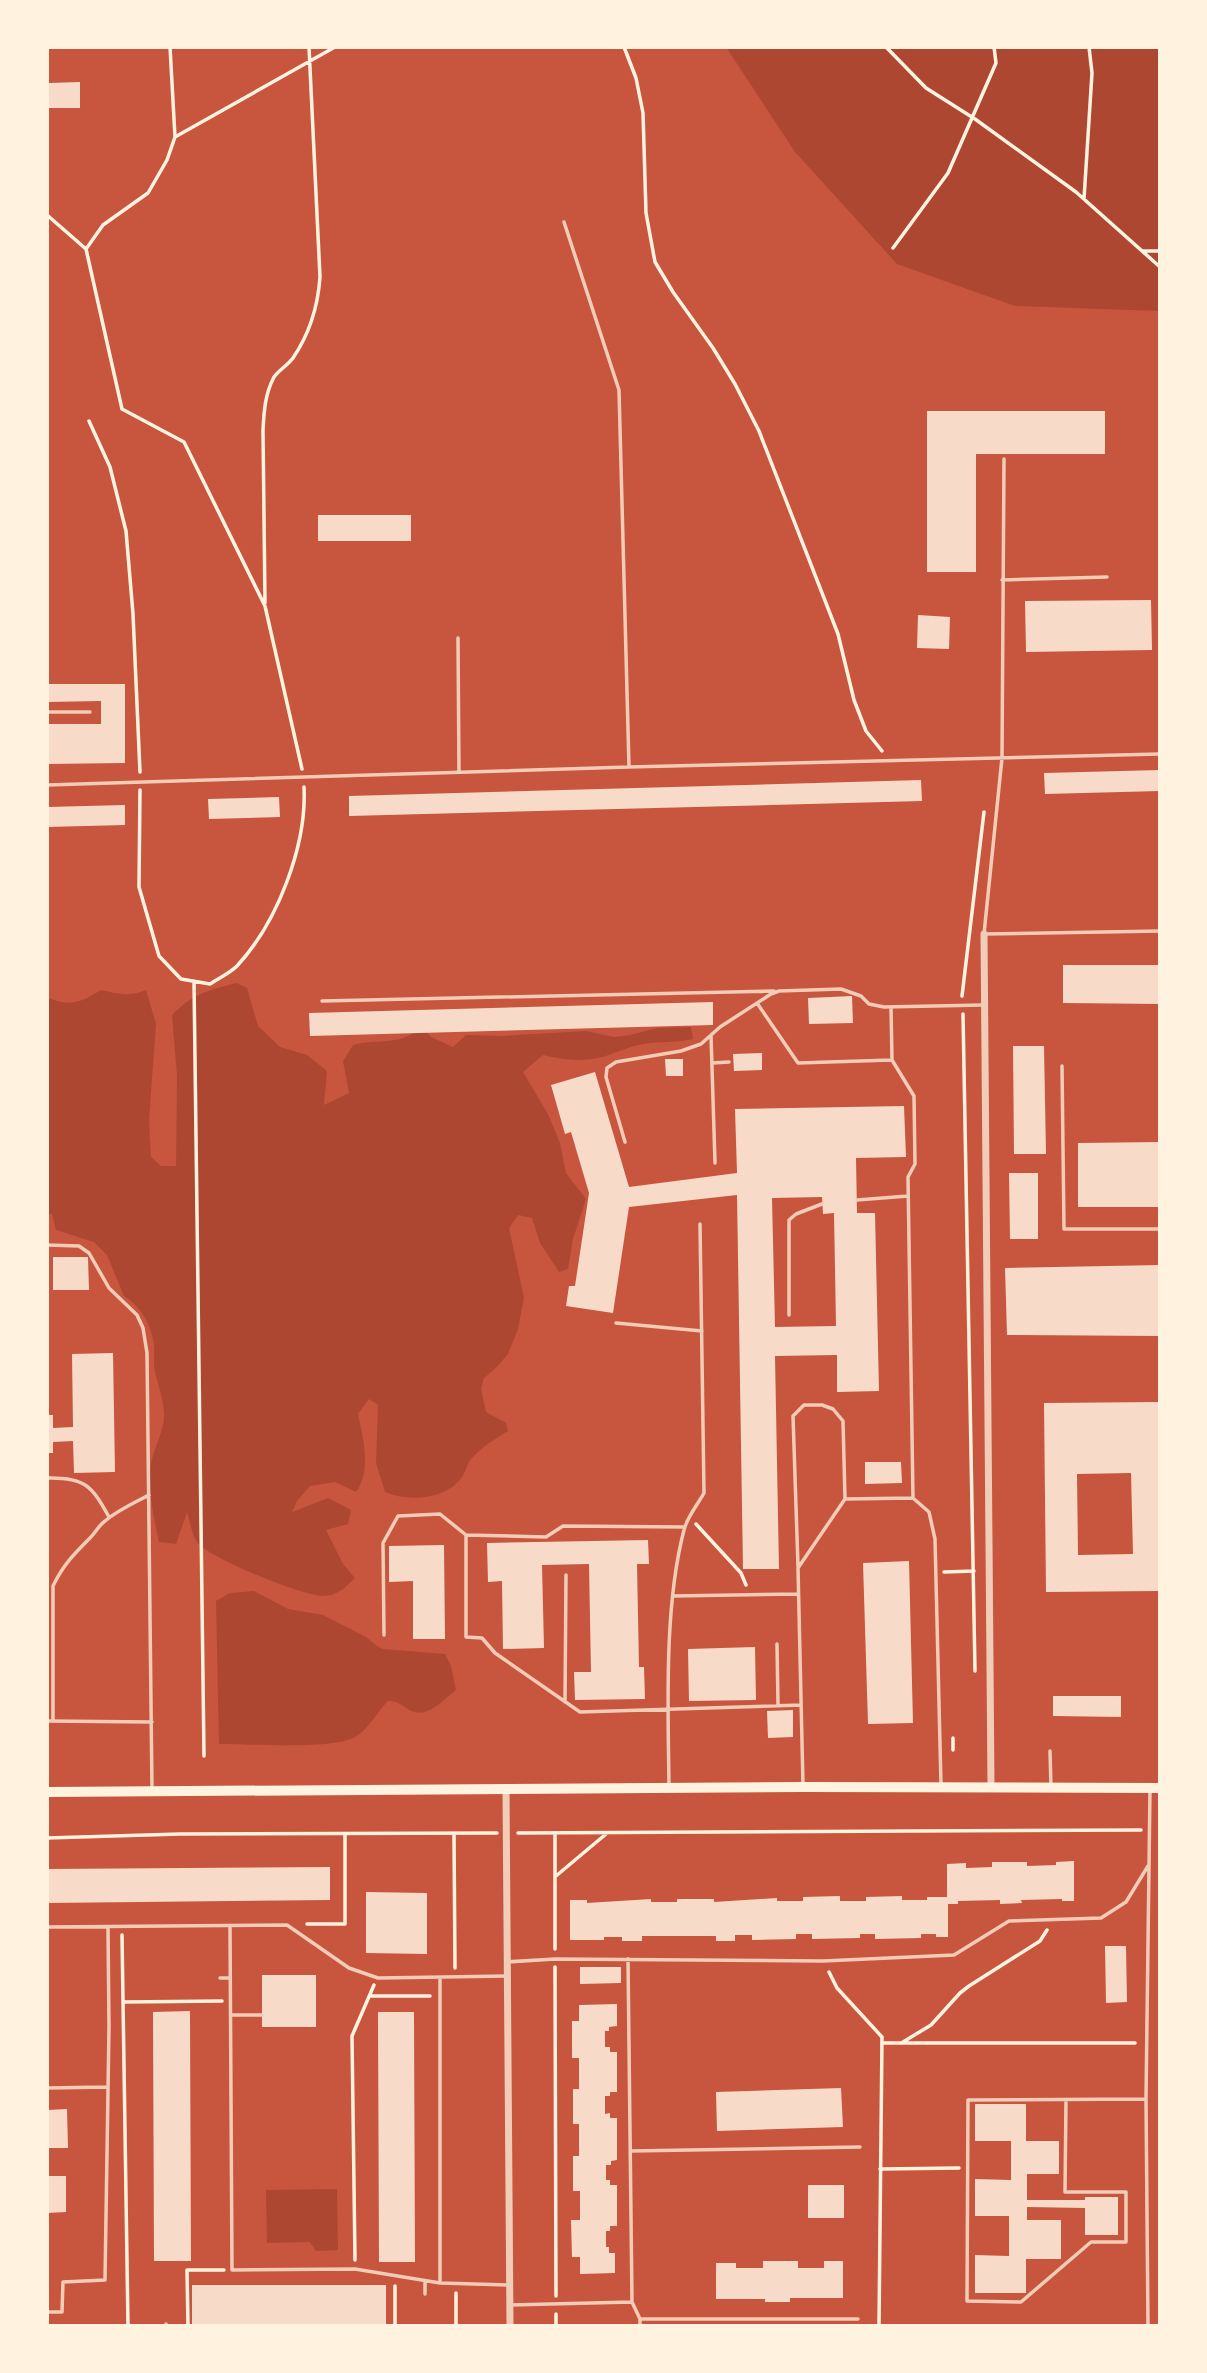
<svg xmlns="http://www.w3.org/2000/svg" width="1207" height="2373" font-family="'DM Sans',sans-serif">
  <rect width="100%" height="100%" fill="#c8553d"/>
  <!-- green -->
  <path fill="#ae4732" d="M726 47H1160V311L1015 306 897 264 795 152Z
    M236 983 247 988 258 1026 280 1047 307 1055 327 1071 324 1105 349 1093 343 1061 353 1045C378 1038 400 1047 421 1027L431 1037 453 1047 466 1035 500 1036 586 1031 614 1037 630 1035 657 1028 691 1027 693 1039C676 1043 660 1041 644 1044 630 1046 616 1053 602 1057 583 1062 562 1060 543 1055L523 1072 548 1114 560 1143 566 1173 586 1199 573 1239 568 1269 559 1272 540 1243 532 1218 518 1215 509 1228 524 1298 518 1329 508 1354 496 1368 484 1378 481 1389 486 1412 506 1423 508 1431C495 1439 483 1446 472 1458 467 1463 466 1471 462 1477 446 1500 408 1502 385 1492L376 1463 378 1405 369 1399 358 1414C363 1439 372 1470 356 1492L335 1482 310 1486 297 1501 292 1512 328 1498 351 1510 348 1524 326 1530 343 1564 355 1578C346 1587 337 1596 323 1596 305 1597 209 1558 198 1543 192 1536 190 1521 187 1512L176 1544 159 1542C154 1519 149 1496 150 1472 151 1455 159 1442 163 1425 167 1408 159 1389 155 1372 153 1363 155 1354 154 1345 152 1326 140 1305 124 1296L107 1255 94 1242 56 1230 52 1214H47V997C70 1008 81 1002 101 990 117 994 130 997 146 990L156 1024 149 1120 151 1157 161 1166H176L177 1076 172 1015C194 993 207 991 236 983Z
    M254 1591 288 1609 323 1615 366 1637 377 1646 383 1649 445 1654 451 1666 456 1690C443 1700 426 1721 408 1709 400 1704 397 1701 388 1701 376 1713 369 1729 355 1737 332 1750 248 1744 219 1744L216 1601 230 1593Z
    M337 2189 338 2250 316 2251 310 2242 267 2243 266 2190Z"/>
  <!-- building -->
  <path fill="#f7dbc8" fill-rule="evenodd" d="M80 82V108H49V83Z
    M927 411H1105V454H976V572H927Z
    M318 515H411V541H318Z
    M1151 600 1152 650 1026 652 1025 601Z
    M918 615 950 617 949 649 917 648Z
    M47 684H125V763L47 764V724H101V701L47 702Z
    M1160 770V791L1045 794 1044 773Z
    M921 780 922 801 349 816V796Z
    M279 797 280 817 209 819 208 799Z
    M125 805V825L47 827V807Z
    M1063 965H1160V1004L1063 1003Z
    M852 996 853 1023 809 1024 808 998Z
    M713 1002V1025L310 1036 309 1013Z
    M1013 1046H1044L1046 1154H1014Z
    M762 1053V1070L734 1071 733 1054Z
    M665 1059H683V1076H666Z
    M595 1072 629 1187 737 1173 735 1109 904 1106 906 1157 856 1158 857 1213H875L879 1391 837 1392V1355L775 1356 779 1569H743L737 1195 629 1207 613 1313 566 1306 569 1286H575L589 1193 571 1132 565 1134 551 1085ZM822 1197 823 1214 834 1213 836 1326 775 1327 772 1198Z
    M1160 1142V1207H1078V1143Z
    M1009 1173H1038V1239H1010Z
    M53 1257H88L89 1290H53Z
    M1160 1265V1336L1007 1335 1005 1268Z
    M113 1353 115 1472 74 1473 73 1441 53 1442V1453H47V1415H53V1428L73 1427 72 1354Z
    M1160 1402V1591L1046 1592 1044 1403ZM1131 1473 1133 1554 1078 1555 1077 1474Z
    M865 1462H901L902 1483 865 1484Z
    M648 1540 649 1564H637L639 1667H644L645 1699 575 1700 574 1672H591L589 1564 542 1565 544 1648 503 1649 502 1581 488 1582 487 1543Z
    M444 1545 445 1639H413V1581L389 1582V1546Z
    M909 1561 913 1723 868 1724 863 1563Z
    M755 1647 756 1700 689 1701 688 1649Z
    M1053 1696H1121V1717L1053 1716Z
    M793 1710V1737L768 1738 767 1711Z
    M1074 1861V1901H1062V1899L1021 1900 1022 1903 1000 1904V1900L958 1901V1904H948V1937H936V1934H921V1938L875 1939V1934H860V1938L812 1939V1934H796V1939L752 1940V1935H735V1941H716V1936H642V1941H622V1937H604V1940H570V1900H587V1903L651 1899V1902H677V1899H714V1902L777 1898V1901H803V1897L840 1896V1901H866V1897L902 1896V1900H927V1897H947V1864L966 1863V1868L992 1867V1862H1027V1866L1056 1865V1862Z
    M330 1867V1900L47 1903V1869Z
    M366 1892 427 1893V1954L366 1953Z
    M1105 1946H1126L1127 2002 1106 2003Z
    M580 1967H621V1983L580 1984Z
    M262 1975H316V2027H262Z
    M617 2004V2026L609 2027V2031H605V2047H610V2052H617V2092H610V2096H605V2114L610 2113V2118H617V2160L611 2161V2165H606V2180H610V2185H617V2226H610V2231H606V2247H609V2253H615V2273L580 2274V2257H572L571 2220H580V2191H573V2156H579V2124H573V2089H579V2058H572V2021H579V2005Z
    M190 2011 191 2261H154L153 2012Z
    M378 2012H414L415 2262H379Z
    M841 2088 843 2127 717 2131 716 2092Z
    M975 2104H1026V2141H1059V2174H1027V2200H1085V2197H1118V2235H1085V2208L1027 2207V2220H1061V2259H1026V2293H975V2255L1009 2256V2216H975V2179L1011 2180V2141H975Z
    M67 2109 68 2148H47V2110Z
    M47 2176H66V2212L47 2213Z
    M808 2185H844V2218H808Z
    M763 2261H798V2268H824V2261H843V2298H790V2302H765V2299H716V2263H736V2268H763Z
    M192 2285H386V2324H192Z"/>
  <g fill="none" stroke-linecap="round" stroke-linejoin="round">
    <!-- path -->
    <path stroke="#fff3e0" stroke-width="3.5" d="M624 47 636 78 643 113 646 213 655 262 673 292 713 348 735 384 759 431 838 634 854 700 866 731 882 751
      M886 47 926 88 975 119 1076 192 1160 267
      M175 137 335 47
      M1084 199 1092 73 1089 47
      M47 215 86 249 122 409 184 442 265 606 302 769
      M893 248 948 173 996 63 994 47
      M86 249 103 225 148 193 167 160 175 137 170 47
      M1143 251H1160
      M89 421 110 467 126 531 133 614 140 772
      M265 603 263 430C264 411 265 394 274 377 279 370 288 365 293 358 310 333 318 306 320 277L309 47
      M140 790 139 887 159 956 181 979 210 984C219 978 230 973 237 966 277 923 307 846 304 787
      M194 981 204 1756
      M962 996 984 812
      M963 1014 975 1671
      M696 1524 741 1573 746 1585
      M944 1572 974 1571
      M953 1738V1750
      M518 1833 1141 1830
      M555 1833V1949
      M454 1834 455 1968
      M47 1838 180 1834 497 1833
      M556 1876 606 1834
      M307 1924H345V1835
      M122 1935 128 2326
      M555 1967 556 2296
      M829 1972 837 1988 882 2037 879 2326
      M370 1996H430
      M124 2002 222 2001
      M903 2042 931 2025 960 1993 969 1986 1040 1941 1047 1930
      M882 2043H1135
      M880 2169 959 2168
      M355 2260 352 2036 374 1985
      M395 2286V2326
      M556 2314V2326
      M188 2326 187 2270H224
      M456 2326V2293"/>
    <!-- service -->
    <path stroke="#f1ccb7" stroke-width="3.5" d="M564 222 619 390 629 767
      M1004 459 1002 758 984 934 1160 931
      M1002 580 1107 577
      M458 638 459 772
      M47 712H90
      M47 785 629 767 1160 754
      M322 1001 774 991
      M757 1003 798 1063 891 1060
      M711 1035 715 1163
      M712 1063 729 1062
      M1062 1066 1064 1229H1160
      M625 1142 606 1077 607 1068 616 1062 681 1051 701 1044 720 1027 771 994 779 991 841 989 861 996 869 1004 884 1007 983 1005
      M857 1200 908 1196
      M47 1245 79 1246 89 1253 109 1288 137 1315 143 1328 147 1353 152 1790
      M789 1315V1220L796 1214 822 1204
      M616 1323 702 1331
      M47 1478C85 1477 92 1486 109 1517
      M913 1498 929 1512 935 1539 941 1785
      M684 1527 563 1526 546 1537 466 1535V1637L482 1638 495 1653 580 1712 801 1705
      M798 1566 793 1416 804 1405H822L833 1409 843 1421 845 1499
      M673 1596 798 1594
      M384 1635 383 1543 398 1516 440 1514 466 1535
      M777 1644 778 1705
      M565 1702 566 1575
      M47 1721 152 1722
      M53 1721V1586C63 1565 74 1554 90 1538 96 1532 99 1525 105 1521 118 1510 134 1503 149 1495
      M1050 1751 1051 1787
      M803 1785 798 1568 845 1499 913 1498 908 1177 915 1164 914 1096 892 1060 891 1007
      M669 1786C668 1707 664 1606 684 1530 687 1517 698 1504 704 1493L700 1224
      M230 1926 232 2270 355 2269 440 2283 508 2285
      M47 1927 287 1925 349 1968 378 1978 507 1976
      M628 1959 632 2302 640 2319V2326
      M506 1962 555 1959 823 1961 954 1955 1009 1921 1101 1918 1126 1902 1148 1866
      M220 1978H230
      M440 1979V2283
      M231 2015H262
      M47 2088 107 2087
      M1066 2100 1065 2192H1126V2242H1091L1021 2302 967 2301 968 2100 1146 2099
      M631 2151 860 2147
      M425 2282V2294
      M510 2305 632 2302
      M47 2312H62L63 2282 105 2280 109 2027 108 1927
      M640 2319H858
      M166 2324 167 2326
      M1148 2326 1146 2099 1150 1789"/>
    <!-- minor -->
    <path stroke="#f1ccb7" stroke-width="7" d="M984 934 991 1787
      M506 1790 510 2326"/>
    <!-- secondary -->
    <path stroke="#fff3e0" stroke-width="10" d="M47 1792 803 1787 1160 1788"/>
  </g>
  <!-- border -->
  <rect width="1207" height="2373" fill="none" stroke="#fff3e0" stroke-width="98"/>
</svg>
